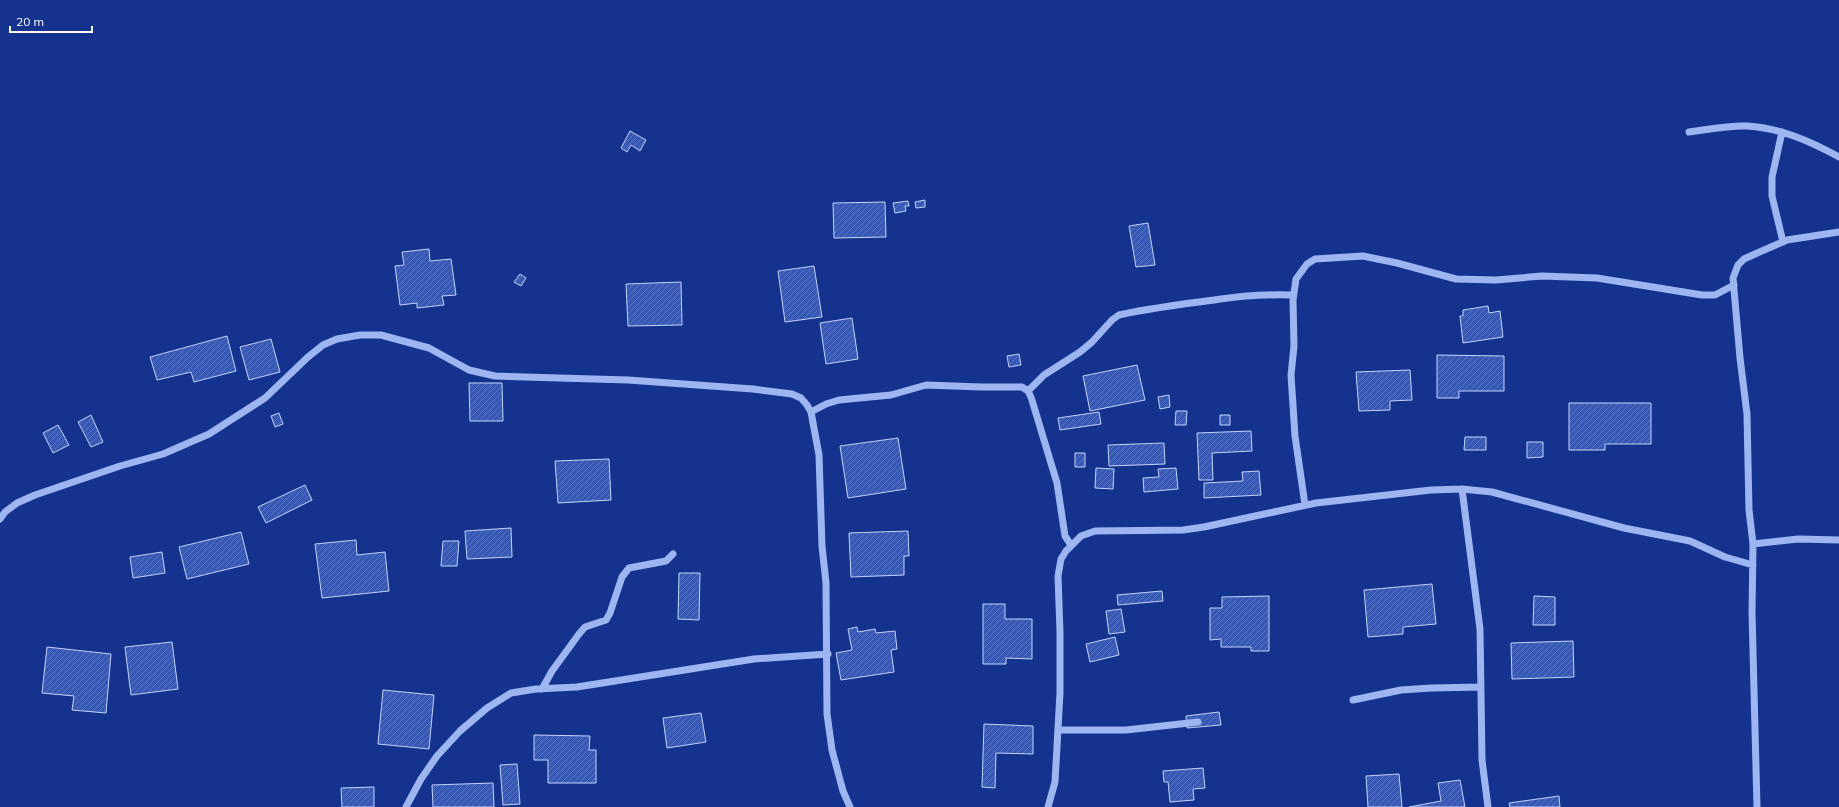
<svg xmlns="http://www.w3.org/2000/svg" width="1839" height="807" font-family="Mulish,sans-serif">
  <defs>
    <pattern id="building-hatch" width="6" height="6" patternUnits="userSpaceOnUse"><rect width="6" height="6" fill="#3759b5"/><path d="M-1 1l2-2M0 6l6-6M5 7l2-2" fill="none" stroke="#5572c0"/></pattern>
  </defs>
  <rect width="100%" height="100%" fill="#14338e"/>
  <!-- building -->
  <path fill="url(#building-hatch)" stroke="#c4d4fc" d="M630 131 646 140 640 151 631 145 627 152 621 148Z
    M925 200V207L916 208 915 202Z
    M908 201 909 206H905L906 211 895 213 893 203Z
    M885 202 886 237 834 238 833 203Z
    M1148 223 1155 265 1136 267 1129 226Z
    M429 249 430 261 451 259 456 295 442 296 444 305 417 308V303L400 305 395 266 404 265 402 252Z
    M814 266 822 317 785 322 778 271Z
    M520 274 526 278 521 286 514 282Z
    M681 282 682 325 628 326 626 284Z
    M1488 306 1489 313 1500 311 1503 337 1463 343 1460 316H1463V310Z
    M852 318 858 359 826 364 820 323Z
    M227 336 236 371 194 382 191 372 157 380 150 357Z
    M271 339 280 372 249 380 240 347Z
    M1019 354 1021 365 1009 367 1007 356Z
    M1437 355 1504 356V391H1459V398H1437Z
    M1137 365 1145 400 1090 411 1083 376Z
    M1410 370 1412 400 1390 401V410L1359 411 1356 372Z
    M469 383H502L503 421H470Z
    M1169 395 1170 407 1160 409 1158 397Z
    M1569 403H1651V444H1605V450H1569Z
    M1176 411H1187L1186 425H1175Z
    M1099 412 1101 424 1060 430 1058 418Z
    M279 413 283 424 275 427 271 416Z
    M91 415 103 442 91 447 78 422Z
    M1220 415H1230V425H1220Z
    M58 425 69 445 53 453 43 433Z
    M1251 431 1252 451 1212 453 1213 480H1199L1197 433Z
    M1465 437H1486V450H1464Z
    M898 438 906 489 848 498 840 446Z
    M1527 442H1543V457L1527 458Z
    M1164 443 1165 464 1109 466 1108 445Z
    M1075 453H1085V467H1075Z
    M609 459 611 500 558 503 555 461Z
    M1096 468 1114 469 1113 489 1095 488Z
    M1176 468 1178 489 1144 492 1143 478 1159 477 1158 469Z
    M1259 471 1261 495 1204 498V483L1243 481 1242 472Z
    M305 485 312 500 266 523 258 507Z
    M511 528 512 557 467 559 465 531Z
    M908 531 909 556H904V575L851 577 849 533Z
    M241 532 249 564 187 579 179 547Z
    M356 540 357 555 385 552 389 591 322 598 315 544Z
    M443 541H459L457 566H441Z
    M162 552 165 573 133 578 130 557Z
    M679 573H700L699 620 678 619Z
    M1432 584 1436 624 1403 627V634L1368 637 1364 590Z
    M1162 591 1163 601 1118 605 1117 595Z
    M1269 596V651H1251V647H1221V639L1210 640V608H1222V597Z
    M1534 596 1555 597V625H1533Z
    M983 604H1005V619H1032V659L1006 658V664H983Z
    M1121 609 1125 632 1109 634 1106 611Z
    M857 627 858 632 875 629 876 633 895 631 897 649 891 650 894 672 841 680 836 653 852 650 848 629Z
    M1115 637 1119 655 1090 662 1086 644Z
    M1573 641 1574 677 1512 679 1511 643Z
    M172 642 178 689 131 695 125 647Z
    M47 647 111 654 106 713 72 710 74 696 42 693Z
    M383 690 434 695 429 749 378 744Z
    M1219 712 1221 725 1187 728 1186 716Z
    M701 713 706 742 667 748 663 718Z
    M984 724 1033 726V754L996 753 995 788 982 787Z
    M534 735 590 736 589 750H596V783H548V760H534Z
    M517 764 520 804 503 805 500 765Z
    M1203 768 1205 788 1193 789 1194 800 1170 802 1168 782H1164L1163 771Z
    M1399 774 1402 807H1368L1366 776Z
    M1460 780 1465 807H1409L1441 801 1438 783Z
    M493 783 494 807H433L432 785Z
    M374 787V807H342L341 788Z
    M1559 796 1560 807H1510L1509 803Z"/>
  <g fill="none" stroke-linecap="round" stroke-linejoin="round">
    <!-- minor -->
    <path stroke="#9db5f1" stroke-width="7" d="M1689 132C1707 130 1728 125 1747 126 1780 128 1810 141 1839 157
      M1782 132 1772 177V196L1783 242
      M1028 391 1044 375 1080 352 1092 342 1112 320 1119 315C1151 308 1182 304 1214 300 1241 296 1266 294 1293 295
      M811 412 826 404 839 400 891 395 926 385 981 387H1022L1028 391 1031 397 1057 483 1065 536 1071 545
      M1462 489 1480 629 1482 760 1488 807
      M1305 505 1295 436 1291 375 1294 346 1293 300 1296 279 1307 264 1315 259 1363 256 1397 263 1456 279 1496 280 1542 276 1597 278 1702 295H1715L1734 285
      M0 519 5 512 17 503 35 495 120 466 163 454 209 434 265 398 308 357 323 345 337 339 360 335H381L429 348 469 370 495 376 628 380 753 389 792 394 801 398 807 405 811 412 819 455 822 546 826 583 827 714 832 750 843 791 850 807
      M1753 544 1798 539 1839 540
      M542 689 552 671 579 634 585 627 606 620 610 613 622 577 629 568 666 561 673 554
      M1353 700 1401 690 1431 688 1481 687
      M1058 730H1126L1198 722
      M406 807 421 779 437 756 460 731 487 708 511 693 536 689 577 687 754 659 828 654
      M1048 807 1055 782 1060 693V632L1058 576 1061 559 1066 551 1081 536 1095 531 1183 530 1204 527 1316 503 1431 490 1462 489 1492 492 1624 528 1690 541 1725 557 1753 565
      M1757 807 1752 612 1753 544 1749 510 1747 414 1740 358 1733 278 1738 265 1744 259 1755 254 1787 240 1839 232"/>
  </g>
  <!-- scale -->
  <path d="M10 26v6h82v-6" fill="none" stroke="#ffffff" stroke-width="2"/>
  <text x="16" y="26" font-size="12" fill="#ffffff" stroke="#14338e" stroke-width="3" paint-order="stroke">20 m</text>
</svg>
